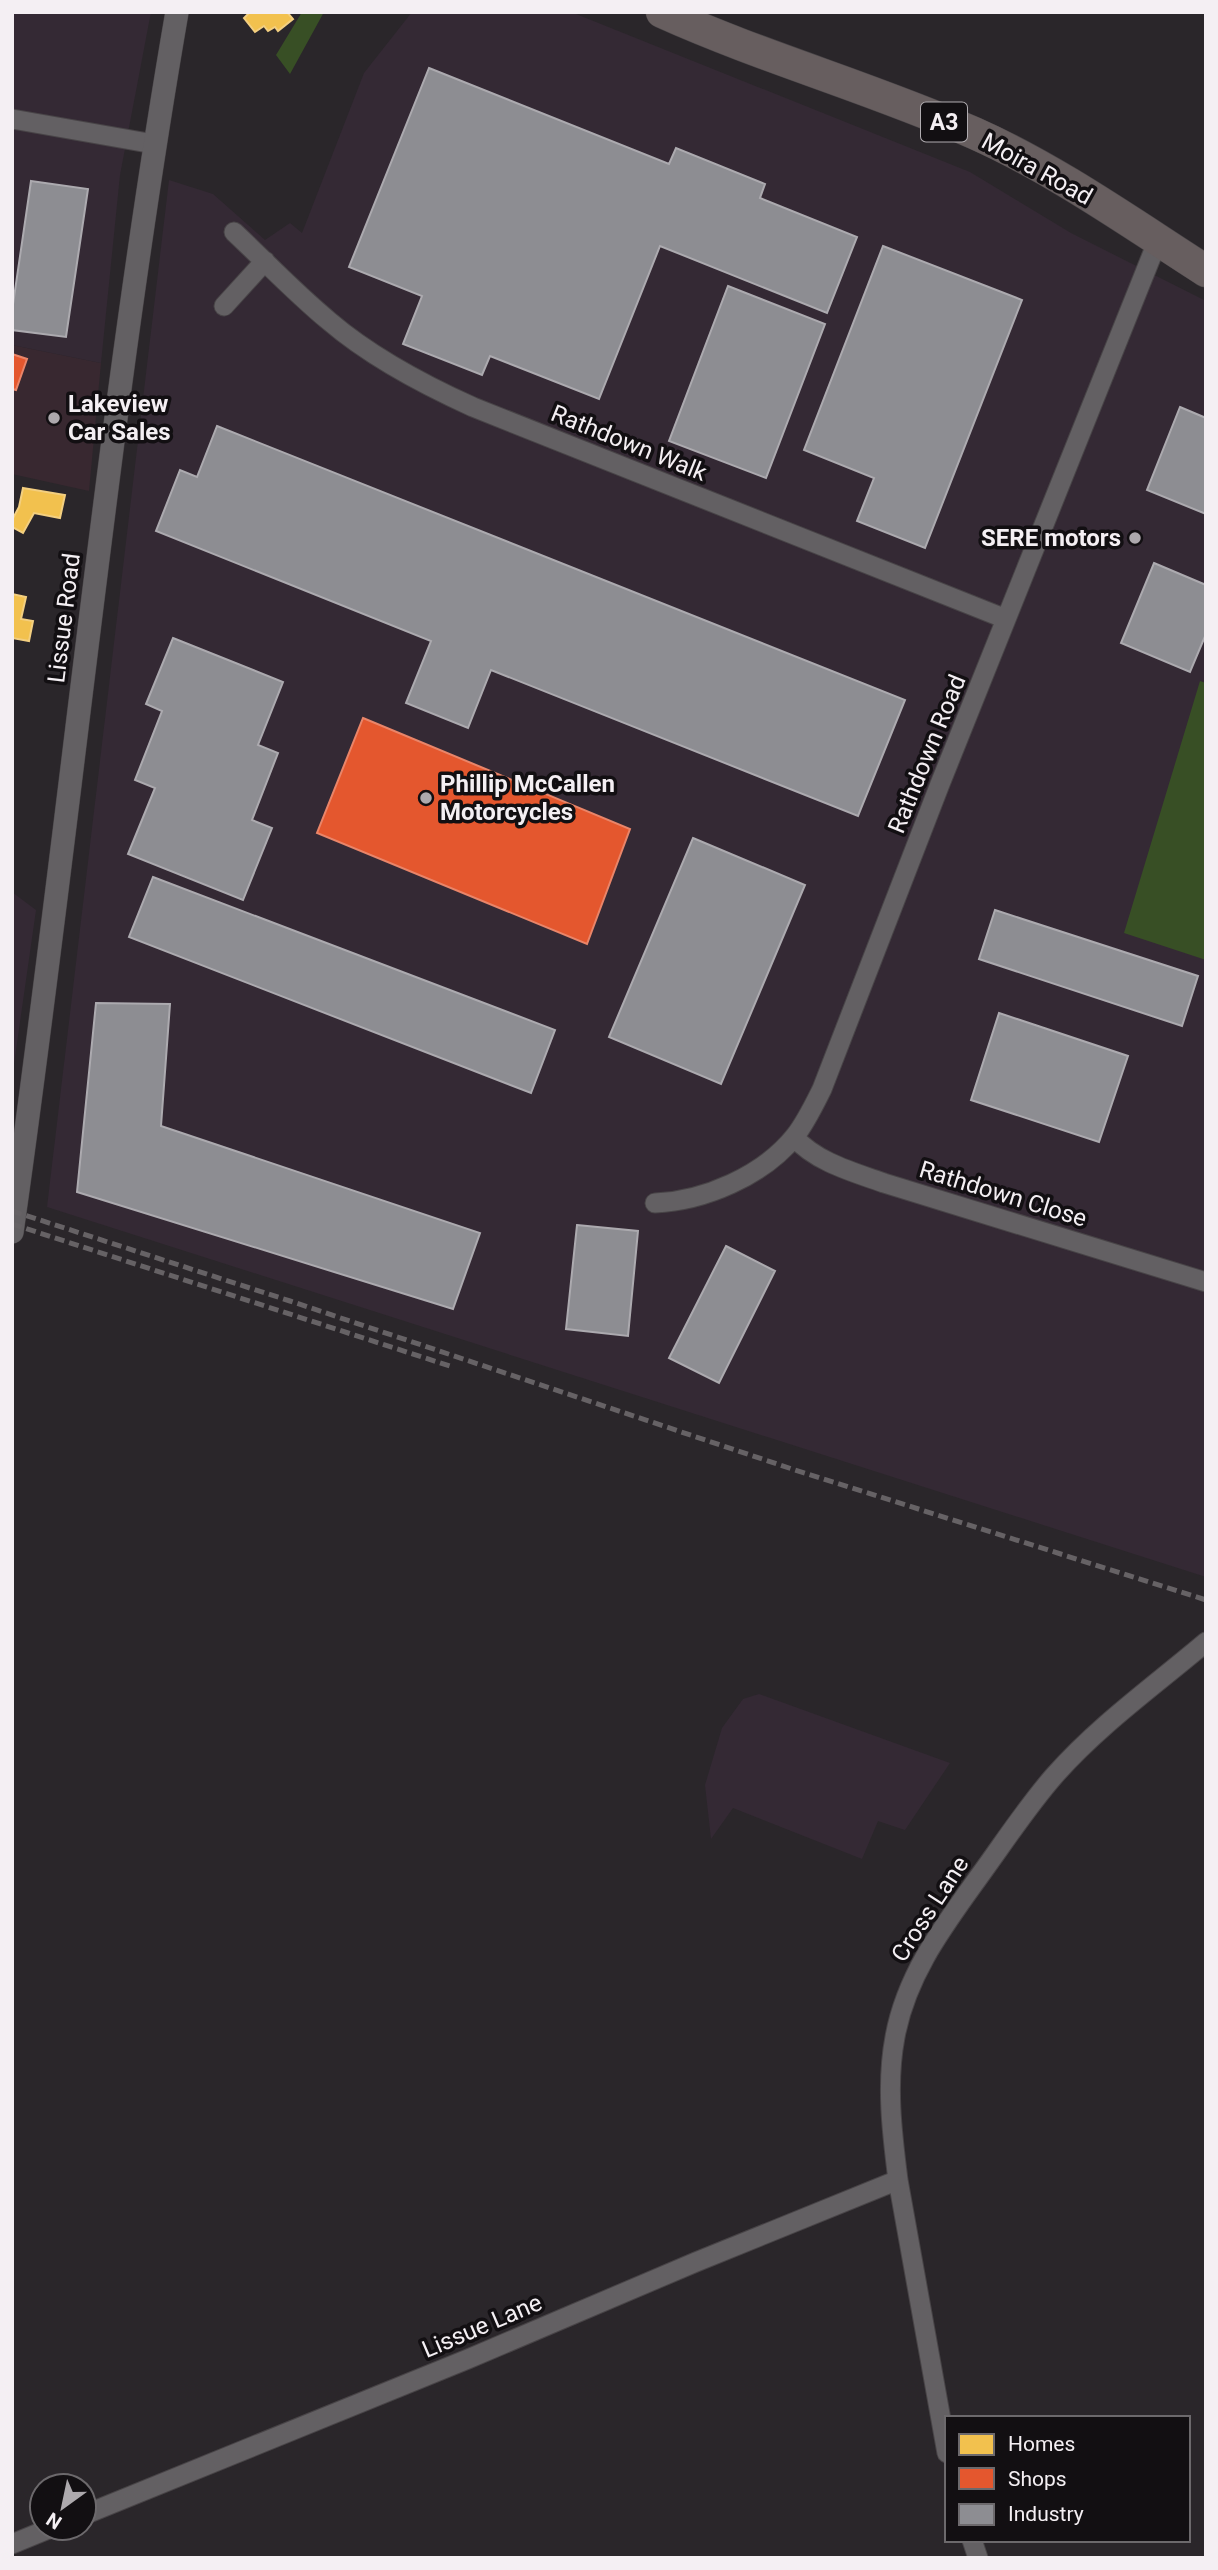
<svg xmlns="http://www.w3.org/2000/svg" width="1218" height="2570" font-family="Roboto,sans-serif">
  <rect width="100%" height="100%" fill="#2a262a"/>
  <!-- commercial -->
  <path fill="#382830" d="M12 345 101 363 89 491 12 474Z"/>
  <!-- built -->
  <path fill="#342934" d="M12 12H151L120 175 101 363 12 345Z
    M412 12H571L970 172 1071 233 1206 301V1577L47 1207 169 180 213 194 265 240 290 223 302 233 364 73Z
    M12 892 36 910 12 1078Z
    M759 1694 950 1763 905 1830 878 1821 862 1859 733 1808 711 1839 705 1785 722 1728 743 1699Z"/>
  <!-- green -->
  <path fill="#384f25" d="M302 12H324L290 74 276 55Z
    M1200 681 1206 683V960L1124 933Z"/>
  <!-- homes -->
  <path fill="#f2c14e" stroke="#f3cf80" stroke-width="2" d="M250 12H287L293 19 278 31 275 27 268 31 264 26 255 32 244 18Z
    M23 488 65 495 60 518 34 513 23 533 12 527V520L19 507Z
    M12 594 26 597 21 619 33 621 29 641 12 638Z"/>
  <!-- shops -->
  <path fill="#e4572e" stroke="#e98569" stroke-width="2" d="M12 354 27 359 16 390 12 389Z
    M363 718 630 829 587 944 317 833Z"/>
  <!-- industry -->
  <path fill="#8d8d92" stroke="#acaaaf" stroke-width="2" d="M429 68 669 164 676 148 765 184 760 198 857 237 827 313 660 246 599 399 490 356 482 375 403 344 422 296 349 267Z
    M31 181 88 189 66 337 12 330V311Z
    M883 246 1022 300 925 548 857 521 874 478 804 450Z
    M728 286 825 324 766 478 669 441Z
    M1180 407 1206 418V514L1147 490Z
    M217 426 905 700 858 816 491 670 468 728 406 703 431 641 156 531 180 470 197 477Z
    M1154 563 1206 585V634L1190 672 1121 643Z
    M173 638 283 682 258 745 278 753 252 820 272 828 243 900 128 854 155 788 135 780 162 711 146 704Z
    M693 838 805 885 721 1084 609 1037Z
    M153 877 555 1030 531 1093 129 937Z
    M995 910 1198 976 1182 1026 979 959Z
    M96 1003 170 1004 161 1126 480 1233 453 1309 77 1192Z
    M999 1013 1128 1056 1099 1142 971 1100Z
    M577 1225 638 1231 628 1336 566 1329Z
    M726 1246 775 1271 719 1383 669 1358Z"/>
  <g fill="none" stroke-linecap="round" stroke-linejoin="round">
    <defs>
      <path id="minor" d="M12 119 154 144
        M234 232C265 261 295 293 329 321 371 357 422 384 473 407L1006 619
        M224 306 265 261
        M794 1137C816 1162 853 1172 884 1183L1206 1282
        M655 1203C704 1201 763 1176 795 1136 806 1122 814 1105 822 1089L940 784 1158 240
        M947 2453 898 2180C892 2133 886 2084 895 2037 906 1976 942 1928 978 1878 1003 1844 1026 1808 1054 1776 1099 1725 1154 1686 1206 1642
        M84 2515 468 2359 696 2262 898 2180
        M972 2540 978 2558
        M12 2544 51 2528"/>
      <path id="tertiary" d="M12 1232C70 826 107 417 177 12"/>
      <path id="trunk" d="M662 12C764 58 872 88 974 133 1055 169 1131 223 1206 271"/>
    </defs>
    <!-- minor casing -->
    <use href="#minor" stroke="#484447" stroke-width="21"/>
    <!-- tertiary casing -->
    <use href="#tertiary" stroke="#484447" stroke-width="24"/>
    <!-- trunk casing -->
    <use href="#trunk" stroke="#484447" stroke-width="33"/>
    <!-- minor -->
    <use href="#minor" stroke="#636063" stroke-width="19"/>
    <!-- tertiary -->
    <use href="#tertiary" stroke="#636063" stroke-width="23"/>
    <!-- trunk -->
    <use href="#trunk" stroke="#675e5f" stroke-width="32"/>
    <!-- rail -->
    <path stroke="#666265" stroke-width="5" stroke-dasharray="10 5" stroke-linecap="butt" d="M12 1211 290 1301 792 1469 1206 1600
      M12 1224 453 1367"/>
  </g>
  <!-- markers -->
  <g fill="#ada9ad" stroke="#120f12" stroke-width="2.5">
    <circle cx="54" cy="418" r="7"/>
    <circle cx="1135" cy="538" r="7"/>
    <circle cx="426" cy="798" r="7"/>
  </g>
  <g text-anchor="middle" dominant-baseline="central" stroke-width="7" stroke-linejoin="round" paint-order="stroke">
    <!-- shield labels -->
    <rect fill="#120f12" stroke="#b0acb0" stroke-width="2" x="921" y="102.5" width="46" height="39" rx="5"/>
    <g font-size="23" font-weight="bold" fill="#f4eff3">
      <text x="944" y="122">A3</text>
    </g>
    <!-- street labels -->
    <g font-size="24" fill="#f4eff3" stroke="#120f12">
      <text transform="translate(1037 169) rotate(29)">Moira Road</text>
      <text transform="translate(629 443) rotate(22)">Rathdown Walk</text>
      <text transform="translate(64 618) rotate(-83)">Lissue Road</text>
      <text transform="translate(927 754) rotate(-68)">Rathdown Road</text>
      <text transform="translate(1003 1194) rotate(17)">Rathdown Close</text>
      <text transform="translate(930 1909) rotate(-57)">Cross Lane</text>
      <text transform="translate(482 2326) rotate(-23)">Lissue Lane</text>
    </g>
    <!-- poi labels -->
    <g font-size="24" font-weight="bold" fill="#f4eff3" stroke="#120f12" text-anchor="start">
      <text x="68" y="404">Lakeview<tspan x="68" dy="28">Car Sales</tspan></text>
      <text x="1121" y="538" text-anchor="end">SERE motors</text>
      <text x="440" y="784">Phillip McCallen<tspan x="440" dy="28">Motorcycles</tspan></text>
    </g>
  </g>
  <!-- border -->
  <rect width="1218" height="2570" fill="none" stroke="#f4eff3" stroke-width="28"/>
  <!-- legend -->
  <rect x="945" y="2416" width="245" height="126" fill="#120f12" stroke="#6c696c" stroke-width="2"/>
  <rect x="959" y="2434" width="35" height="21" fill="#f2c14e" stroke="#6c696c" stroke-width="2"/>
  <text x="1008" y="2451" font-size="21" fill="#f4eff3">Homes</text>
  <rect x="959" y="2468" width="35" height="21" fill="#e4572e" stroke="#6c696c" stroke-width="2"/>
  <text x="1008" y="2486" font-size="21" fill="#f4eff3">Shops</text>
  <rect x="959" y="2504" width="35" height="21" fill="#8d8d92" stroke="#6c696c" stroke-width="2"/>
  <text x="1008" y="2521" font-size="21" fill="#f4eff3">Industry</text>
  <!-- north arrow -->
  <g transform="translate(63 2507) rotate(213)"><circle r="33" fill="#120f12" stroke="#6c696c" stroke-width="2"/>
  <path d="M0-5L12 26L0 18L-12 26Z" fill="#ada9ad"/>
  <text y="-10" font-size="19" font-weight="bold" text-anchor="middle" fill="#f4eff3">N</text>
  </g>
</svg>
